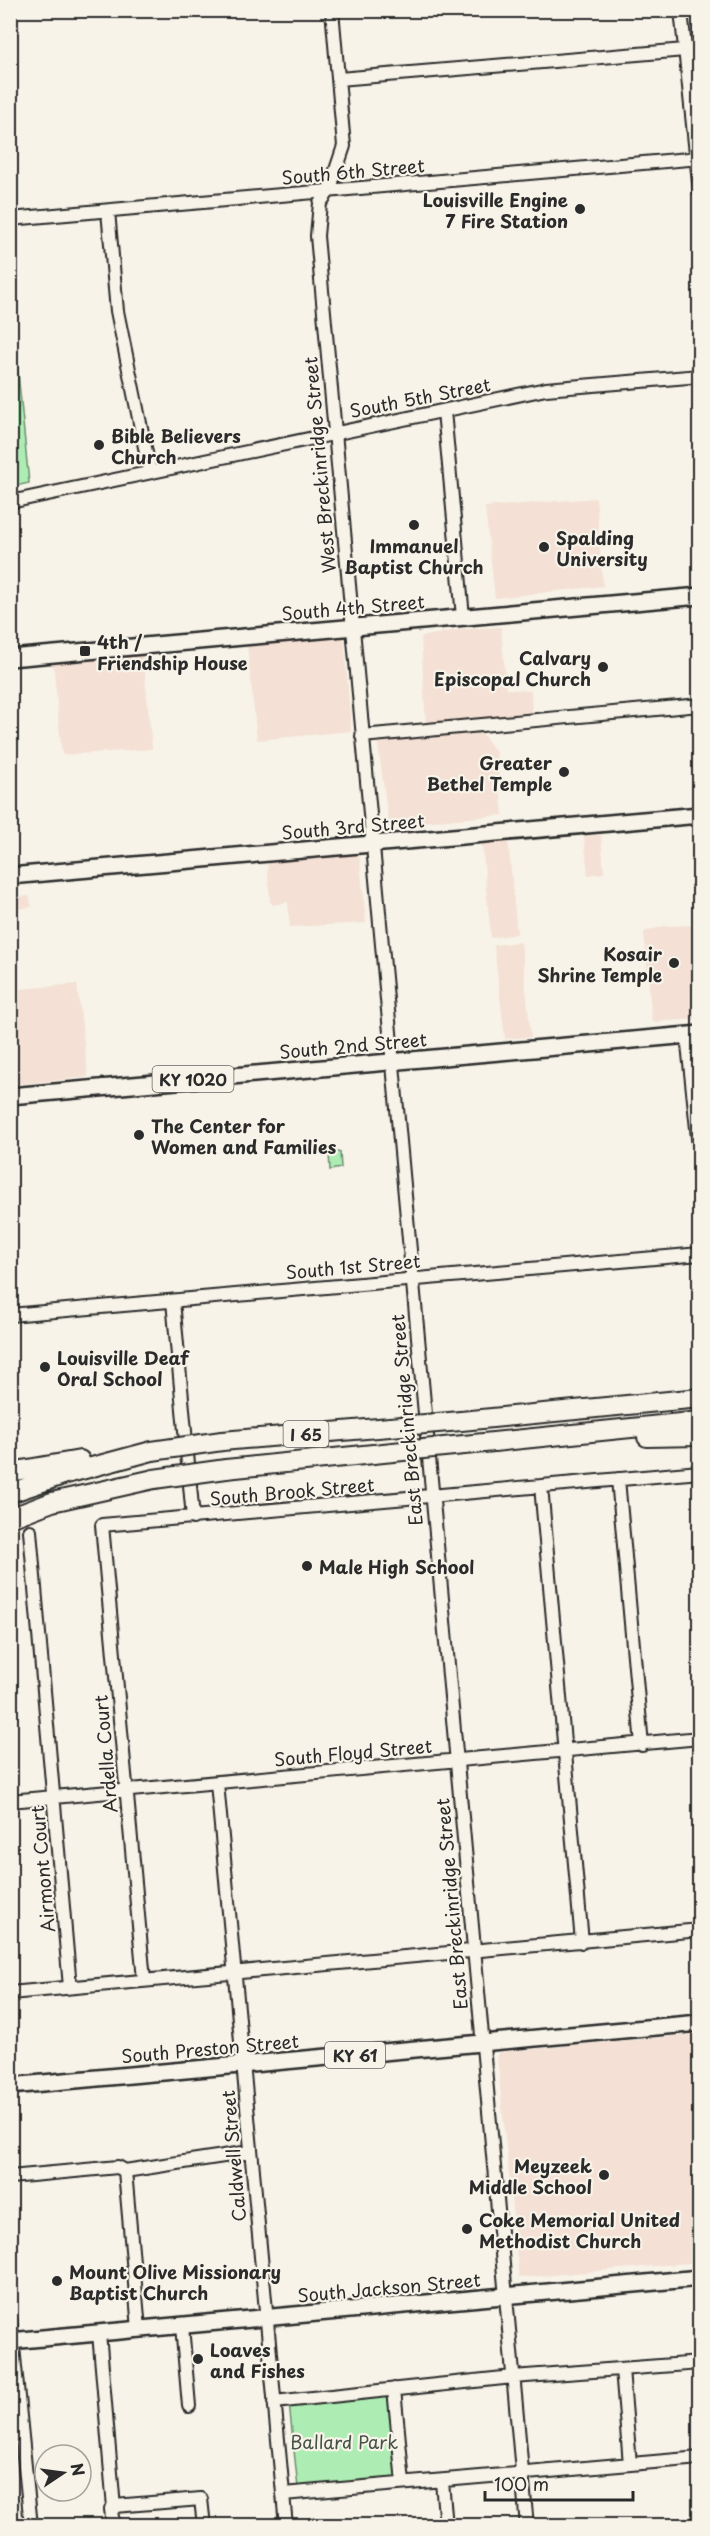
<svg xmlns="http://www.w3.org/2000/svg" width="710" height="2536" font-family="'Playpen Sans',sans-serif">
  <rect width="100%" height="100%" fill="#f7f3e8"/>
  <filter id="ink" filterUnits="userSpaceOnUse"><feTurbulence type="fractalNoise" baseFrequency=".0167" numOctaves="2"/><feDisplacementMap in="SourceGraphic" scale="12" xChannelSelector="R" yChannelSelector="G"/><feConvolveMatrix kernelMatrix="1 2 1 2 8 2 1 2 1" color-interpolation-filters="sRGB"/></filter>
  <g filter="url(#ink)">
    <!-- built -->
    <path fill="#f4e0d4" d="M596 498 603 586 495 598 485 507Z
      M501 627 506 689 531 691 532 716 426 727 421 637 463 629Z
      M344 635 351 731 257 740 247 644Z
      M143 654 152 749 62 755 53 661Z
      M479 729 496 752 503 815 389 825 377 738Z
      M601 835 604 873 588 875 584 836Z
      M508 840 517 934 491 938 482 843Z
      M359 852 366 923 290 927 288 902 273 905 270 901 267 860Z
      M11 884 15 897 29 896 32 907 13 909 15 948H11Z
      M699 925V1019L652 1022 644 932 664 926Z
      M521 942 531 1037 505 1039 494 945Z
      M77 984 88 1077 11 1085V990Z
      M699 2034V2262L519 2278 497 2055 501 2052Z"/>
    <!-- green -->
    <path fill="#adedb4" stroke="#6c8c70" stroke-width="1.5" d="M11 302 29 483 11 487H10Z
      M340 1152 341 1168 330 1170 329 1153Z
      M391 2393 399 2478 298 2488 289 2403Z"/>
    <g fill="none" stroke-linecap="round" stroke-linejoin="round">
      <defs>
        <path id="minor" d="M332 10 344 146 329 191 320 203 317 236 527 2526
          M681 10 700 192
          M339 79 685 50
          M108 211 117 311 150 472
          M10 219 700 158
          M444 411 463 617
          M10 502 546 389 700 376
          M362 736 700 705
          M687 1035 700 1157
          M173 1301 193 1518
          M10 1315 700 1254
          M618 1479 642 1745
          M541 1486 582 1942
          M30 1531 70 1987
          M217 1783 286 2526
          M10 1801 700 1738
          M144 1980 102 1525 700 1472
          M10 1993 700 1930
          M125 2171 139 2329
          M10 2177 118 2167 125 2171 250 2152
          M10 2317 31 2526
          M182 2326 189 2406
          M99 2333 114 2508 111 2509 113 2526
          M622 2369 630 2464
          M394 2389 403 2483
          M274 2402 513 2377 700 2363
          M442 2482 446 2526
          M283 2494 700 2458
          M114 2506 201 2499 204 2526"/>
        <path id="major" d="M10 658 700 596
          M10 876 700 815
          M10 1096 700 1034
          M10 2086 700 2023
          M10 2341 700 2278"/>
        <path id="highway" d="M461 1421 700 1398
          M647 1437 700 1436
          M222 1441 390 1427
          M464 1445 700 1421
          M226 1469 393 1452
          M10 1472 80 1460
          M10 1493 66 1474 152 1451
          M10 1518 52 1502 154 1479"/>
      </defs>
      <!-- minor casing -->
      <use href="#minor" stroke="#2b2b2b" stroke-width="16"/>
      <!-- major casing -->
      <use href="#major" stroke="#2b2b2b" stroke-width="20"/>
      <!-- highway casing -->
      <use href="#highway" stroke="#2b2b2b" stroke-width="22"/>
      <!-- minor -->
      <use href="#minor" stroke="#f7f3e8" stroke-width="12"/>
      <!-- major -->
      <use href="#major" stroke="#f7f3e8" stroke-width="15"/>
      <!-- highway -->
      <use href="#highway" stroke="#f7f3e8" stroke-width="18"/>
      <defs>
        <path id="highway-bridge" d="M390 1427 461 1421
          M152 1451 222 1441
          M393 1452 464 1445
          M154 1479 226 1469"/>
      </defs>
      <!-- highway-bridge casing -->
      <use href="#highway-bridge" stroke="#2b2b2b" stroke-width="22" stroke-linecap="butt"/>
      <!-- highway-bridge -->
      <use href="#highway-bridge" stroke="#f7f3e8" stroke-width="18"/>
    </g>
  </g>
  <!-- markers -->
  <g fill="#2b2b2b" stroke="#f7f3e8" stroke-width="2">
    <circle cx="580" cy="209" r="6"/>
    <circle cx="99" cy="445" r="6"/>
    <circle cx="414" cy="525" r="6"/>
    <circle cx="544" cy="547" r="6"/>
    <rect x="79" y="645" width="12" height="12" rx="3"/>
    <circle cx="603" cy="667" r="6"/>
    <circle cx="564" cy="772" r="6"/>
    <circle cx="674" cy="963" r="6"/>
    <circle cx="139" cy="1135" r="6"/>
    <circle cx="45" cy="1367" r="6"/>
    <circle cx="307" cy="1566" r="6"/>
    <circle cx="604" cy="2175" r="6"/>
    <circle cx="467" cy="2229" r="6"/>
    <circle cx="57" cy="2281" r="6"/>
    <circle cx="198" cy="2359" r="6"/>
  </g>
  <g text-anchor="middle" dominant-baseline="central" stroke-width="4.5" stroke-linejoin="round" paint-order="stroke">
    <!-- shield labels -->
    <g fill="#f7f3e8" stroke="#686764" stroke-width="1.5">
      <rect x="152.5" y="1066" width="81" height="26" rx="4.5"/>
      <rect x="283.5" y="1421" width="45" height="26" rx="4.5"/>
      <rect x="325" y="2042" width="60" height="26" rx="4.5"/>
    </g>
    <g font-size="16" font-weight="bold" fill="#2b2b2b">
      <text x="193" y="1079">KY 1020</text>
      <text x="306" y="1434">I 65</text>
      <text x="355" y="2055">KY 61</text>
    </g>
    <!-- street labels -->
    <g font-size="18" fill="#2b2b2b" stroke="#f7f3e8">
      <text transform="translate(353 171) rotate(-5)">South 6th Street</text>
      <text transform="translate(420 397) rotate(-11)">South 5th Street</text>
      <text transform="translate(319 465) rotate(-95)">West Breckinridge Street</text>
      <text transform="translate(353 607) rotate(-5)">South 4th Street</text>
      <text transform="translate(353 826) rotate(-5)">South 3rd Street</text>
      <text transform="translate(353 1045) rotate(-5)">South 2nd Street</text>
      <text transform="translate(353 1266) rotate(-5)">South 1st Street</text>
      <text transform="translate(406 1420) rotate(-95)">East Breckinridge Street</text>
      <text transform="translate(292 1491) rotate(-5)">South Brook Street</text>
      <text transform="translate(353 1752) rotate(-5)">South Floyd Street</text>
      <text transform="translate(105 1754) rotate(-95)">Ardella Court</text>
      <text transform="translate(42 1869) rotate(-95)">Airmont Court</text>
      <text transform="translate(451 1904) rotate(-95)">East Breckinridge Street</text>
      <text transform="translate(210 2048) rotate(-5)">South Preston Street</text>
      <text transform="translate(233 2156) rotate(-95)">Caldwell Street</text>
      <text transform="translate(389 2287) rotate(-5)">South Jackson Street</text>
    </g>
    <!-- poi labels -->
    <g font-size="18" font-weight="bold" fill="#2b2b2b" stroke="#f7f3e8" text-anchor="start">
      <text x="568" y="199" text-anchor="end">Louisville Engine<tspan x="568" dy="21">7 Fire Station</tspan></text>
      <text x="111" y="435">Bible Believers<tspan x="111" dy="21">Church</tspan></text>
      <text x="556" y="537">Spalding<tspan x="556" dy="21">University</tspan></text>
      <text x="414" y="545" text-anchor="middle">Immanuel<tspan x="414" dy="21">Baptist Church</tspan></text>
      <text x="97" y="641">4th /<tspan x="97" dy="21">Friendship House</tspan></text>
      <text x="591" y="657" text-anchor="end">Calvary<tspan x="591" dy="21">Episcopal Church</tspan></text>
      <text x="552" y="762" text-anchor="end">Greater<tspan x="552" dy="21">Bethel Temple</tspan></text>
      <text x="662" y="953" text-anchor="end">Kosair<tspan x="662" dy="21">Shrine Temple</tspan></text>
      <text x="151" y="1125">The Center for<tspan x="151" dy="21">Women and Families</tspan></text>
      <text x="57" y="1357">Louisville Deaf<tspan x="57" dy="21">Oral School</tspan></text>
      <text x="319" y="1566">Male High School</text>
      <text x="592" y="2165" text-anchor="end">Meyzeek<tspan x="592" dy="21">Middle School</tspan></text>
      <text x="479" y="2219">Coke Memorial United<tspan x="479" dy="21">Methodist Church</tspan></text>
      <text x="69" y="2271">Mount Olive Missionary<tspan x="69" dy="21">Baptist Church</tspan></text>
      <text x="210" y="2349">Loaves<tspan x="210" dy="21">and Fishes</tspan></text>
    </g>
    <!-- park labels -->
    <g font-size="18" fill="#455246" stroke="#f7f3e8">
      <text x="344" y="2441">Ballard Park</text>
    </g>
  </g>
  <!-- margin -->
  <rect width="710" height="2536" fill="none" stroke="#f7f3e8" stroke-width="36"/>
  <rect x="18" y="18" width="674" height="2500" fill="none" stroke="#2b2b2b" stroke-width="2" filter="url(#ink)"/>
  <!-- north arrow -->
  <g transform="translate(63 2473) rotate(77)"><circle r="28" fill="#f7f3e8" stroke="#a5a39c" stroke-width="1.5"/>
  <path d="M0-4.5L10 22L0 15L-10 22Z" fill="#2b2b2b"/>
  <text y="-9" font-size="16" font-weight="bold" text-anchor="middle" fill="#2b2b2b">N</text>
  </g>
  <!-- scale -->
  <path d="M485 2491v9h148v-9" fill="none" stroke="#2b2b2b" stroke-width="3"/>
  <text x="494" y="2491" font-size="18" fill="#2b2b2b" stroke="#f7f3e8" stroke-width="4.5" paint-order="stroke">100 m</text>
</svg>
